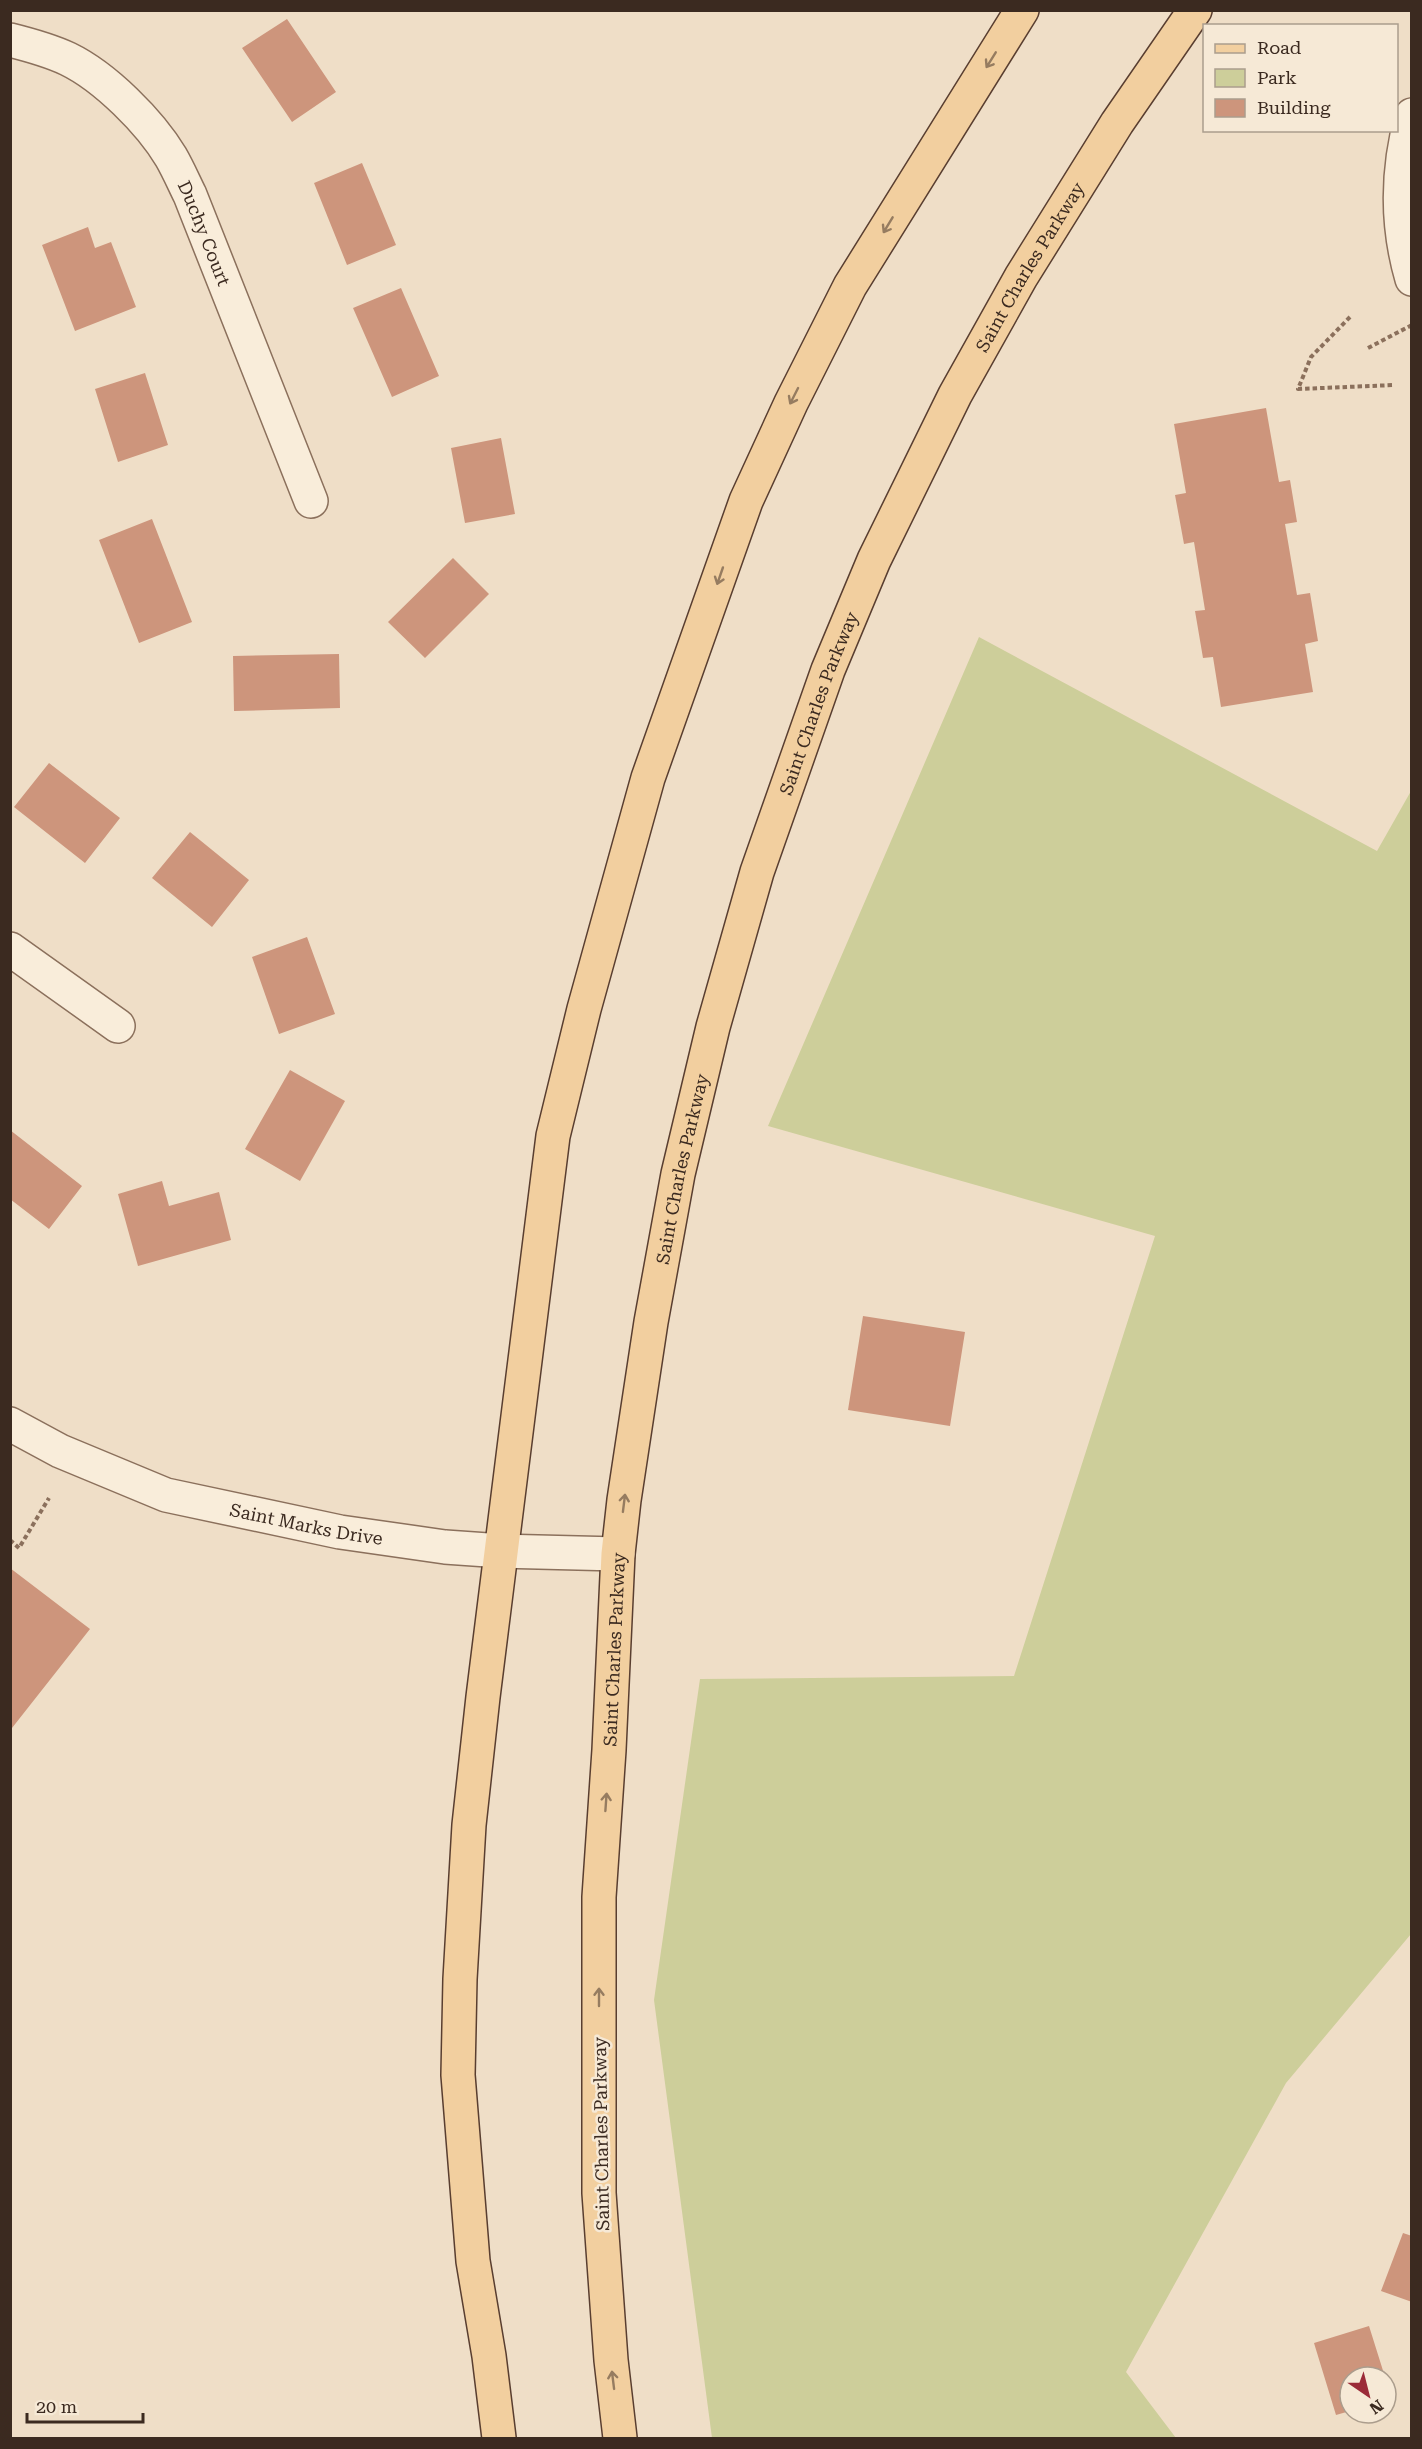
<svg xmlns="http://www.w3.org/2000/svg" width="1422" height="2449" font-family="'Roboto Serif',serif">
  <rect width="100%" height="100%" fill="#efdec7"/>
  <!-- green -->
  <path fill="#cdce9a" d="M979 637 1377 851 1411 791V1934L1286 2083 1126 2372 1176 2438H712L654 2000 700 1679 1014 1676 1155 1236 768 1126Z"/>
  <!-- building -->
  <path fill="#cd957c" d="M287 19 336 92 292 122 242 48Z
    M362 163 396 245 347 265 314 183Z
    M88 227 95 248 111 242 136 307 75 331 42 245Z
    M401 288 439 376 392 397 353 308Z
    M145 373 168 445 118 462 95 389Z
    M1266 408 1279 482 1290 480 1297 522 1285 524 1297 595 1310 593 1318 641 1305 644 1313 692 1221 707 1213 657 1203 658 1195 611 1205 610 1194 542 1184 544 1175 495 1186 493 1174 424Z
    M501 438 515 514 465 523 451 448Z
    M152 519 192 622 139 643 99 540Z
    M453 558 489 594 425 658 388 622Z
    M339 654 340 708 234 711 233 656Z
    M49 763 120 818 85 863 14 807Z
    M190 832 249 880 212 927 152 878Z
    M307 937 335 1014 279 1034 252 957Z
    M290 1070 345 1101 300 1181 245 1149Z
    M10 1130 82 1186 49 1229 10 1199Z
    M162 1181 169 1206 219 1192 231 1240 138 1266 118 1194Z
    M863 1316 965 1332 950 1426 848 1410Z
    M10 1568 90 1629 12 1728 10 1727Z
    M1403 2233 1412 2236V2302L1381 2291Z
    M1369 2326 1385 2377H1350V2411L1336 2415 1314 2343Z"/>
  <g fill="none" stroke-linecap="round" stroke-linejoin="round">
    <defs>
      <g id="street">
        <path id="s1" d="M10 40C30 45 49 50 68 59 105 77 150 122 171 157 178 169 184 183 190 195L311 501"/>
        <path d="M1412 115C1397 169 1396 224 1412 279"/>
        <path d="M10 949 118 1026"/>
        <path id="s2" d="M10 1424 60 1451 166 1495 340 1532 445 1547 502 1551 618 1554"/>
      </g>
      <g id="primary">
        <path d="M499 2438 489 2356 473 2261 458 2075 460 1979 469 1825 483 1697 553 1136 584 1009 648 778 746 501 791 403 850 286 1022 10"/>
        <path id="s3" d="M620 2438 611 2360 599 2193V1897L609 1750 618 1554 624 1500 651 1322 678 1174 713 1027 757 872 828 670 874 560 955 395 1021 277 1117 123 1195 10"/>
      </g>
    </defs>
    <!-- street casing -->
    <use href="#street" stroke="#8b705c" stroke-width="36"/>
    <!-- primary casing -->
    <use href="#primary" stroke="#593e30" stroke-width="36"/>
    <!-- path -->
    <path stroke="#8b705c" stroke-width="4" stroke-dasharray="4.5 3" stroke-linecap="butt" d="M1350 317 1311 357 1298 389 1394 385
      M1368 348 1412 325
      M10 1540 19 1548 49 1498"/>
    <!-- street -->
    <use href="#street" stroke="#f9edda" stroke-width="33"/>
    <!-- primary -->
    <use href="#primary" stroke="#f2cf9f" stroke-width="33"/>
  </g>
  <!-- one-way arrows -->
  <defs><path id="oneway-shaft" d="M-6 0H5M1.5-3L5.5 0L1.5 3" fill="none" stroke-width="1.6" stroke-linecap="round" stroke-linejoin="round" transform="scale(1.5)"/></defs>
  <g stroke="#967c60">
    <use href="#oneway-shaft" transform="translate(991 60) rotate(122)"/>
    <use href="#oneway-shaft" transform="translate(888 225) rotate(121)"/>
    <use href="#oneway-shaft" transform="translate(794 396) rotate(117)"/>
    <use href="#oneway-shaft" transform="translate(720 576) rotate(109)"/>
    <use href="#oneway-shaft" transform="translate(624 1503) rotate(-83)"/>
    <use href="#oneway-shaft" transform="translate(606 1802) rotate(-86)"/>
    <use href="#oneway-shaft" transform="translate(599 1997) rotate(-90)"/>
    <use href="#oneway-shaft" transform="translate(613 2380) rotate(-97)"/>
  </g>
  <g text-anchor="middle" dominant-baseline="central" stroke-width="5" stroke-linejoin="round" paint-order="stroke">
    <!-- street labels -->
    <g font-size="18" fill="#3b2a20" stroke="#f6e9d6">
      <text stroke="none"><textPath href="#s1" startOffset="288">Duchy Court</textPath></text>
      <text stroke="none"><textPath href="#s3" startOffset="2248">Saint Charles Parkway</textPath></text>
      <text stroke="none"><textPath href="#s3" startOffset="1762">Saint Charles Parkway</textPath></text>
      <text stroke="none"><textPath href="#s3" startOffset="1276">Saint Charles Parkway</textPath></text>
      <text stroke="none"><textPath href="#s2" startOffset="315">Saint Marks Drive</textPath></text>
      <text stroke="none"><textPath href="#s3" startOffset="790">Saint Charles Parkway</textPath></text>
      <text transform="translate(601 2134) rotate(-91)">Saint Charles Parkway</text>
    </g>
  </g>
  <!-- border -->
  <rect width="1422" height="2449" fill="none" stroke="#3b2a20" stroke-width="24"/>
  <!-- legend -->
  <rect x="1203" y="24" width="195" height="108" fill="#f6e9d6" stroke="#ab9d8d" stroke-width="1.5"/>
  <rect x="1215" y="44" width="30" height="9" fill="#f2cf9f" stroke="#ab9d8d" stroke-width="1.5"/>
  <text x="1257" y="54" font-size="18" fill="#3b2a20">Road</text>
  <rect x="1215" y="69" width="30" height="18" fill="#cdce9a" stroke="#ab9d8d" stroke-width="1.5"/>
  <text x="1257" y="84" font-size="18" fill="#3b2a20">Park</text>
  <rect x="1215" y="99" width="30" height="18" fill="#cd957c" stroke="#ab9d8d" stroke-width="1.5"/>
  <text x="1257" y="114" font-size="18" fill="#3b2a20">Building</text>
  <!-- north arrow -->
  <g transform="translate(1368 2395) rotate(145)"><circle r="28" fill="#f6e9d6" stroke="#ab9d8d" stroke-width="1.5"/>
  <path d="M0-4.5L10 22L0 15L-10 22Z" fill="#9b2b38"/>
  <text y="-9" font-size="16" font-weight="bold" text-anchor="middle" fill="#3b2a20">N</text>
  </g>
  <!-- scale -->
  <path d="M27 2413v9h116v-9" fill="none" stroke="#3b2a20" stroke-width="3"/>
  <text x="36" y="2413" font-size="18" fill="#3b2a20" stroke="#f6e9d6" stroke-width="4.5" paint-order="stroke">20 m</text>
</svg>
